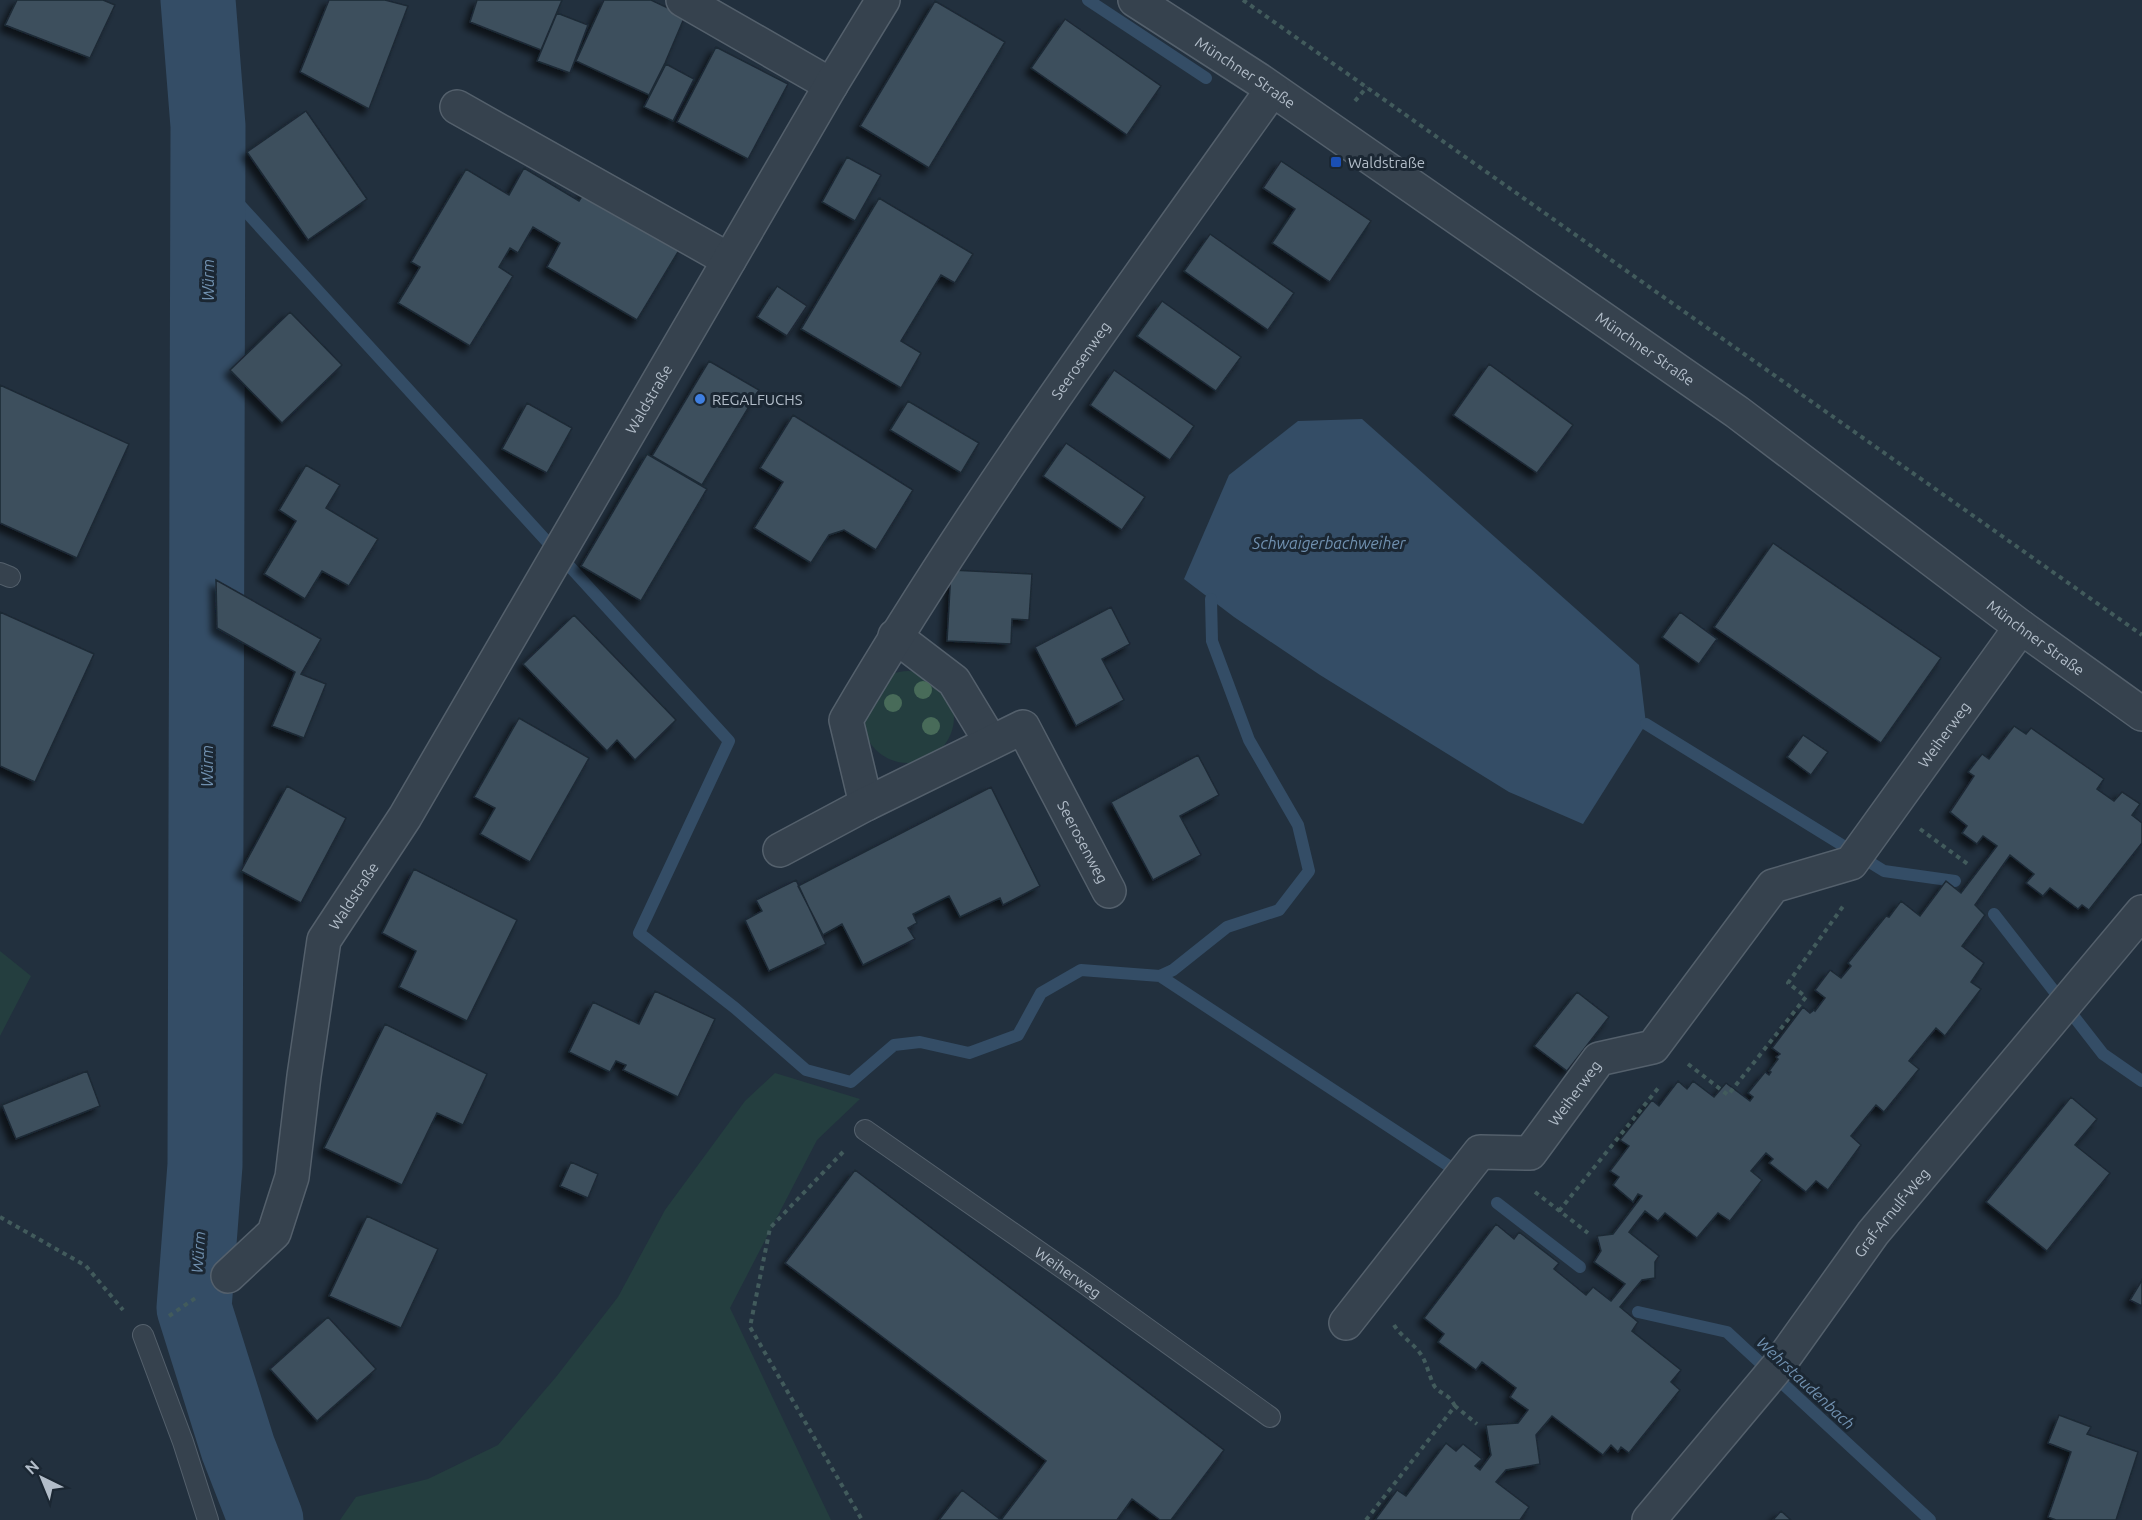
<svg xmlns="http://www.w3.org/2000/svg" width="2142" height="1520" font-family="Ubuntu,sans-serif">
  <defs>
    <filter id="shadow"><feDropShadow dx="-5.5" dy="5.5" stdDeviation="3" flood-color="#0009"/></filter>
  </defs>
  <rect width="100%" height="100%" fill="#22303e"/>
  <!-- green -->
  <path fill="#243e3f" d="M862 717a46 46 0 1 1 92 0a46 46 0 1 1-92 0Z
    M0 951 31 976 0 1036Z
    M775 1073 860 1099 817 1140 730 1308 831 1520H340L356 1497 428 1479 498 1445 556 1377 618 1297 665 1210 745 1101Z"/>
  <!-- water -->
  <path fill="#344d66" d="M1362 419 1639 665 1646 724 1583 824 1509 792 1320 675 1234 617 1184 579 1229 475 1298 421Z"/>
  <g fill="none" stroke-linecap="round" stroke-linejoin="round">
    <!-- stream -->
    <path stroke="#344d66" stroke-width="12" d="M1088 0 1206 78
      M207 169 729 741 639 933 735 1008 806 1070 851 1082 894 1045 920 1042 969 1053 1018 1035 1041 993 1081 970 1160 976 1452 1168
      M1646 724 1884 871 1955 881
      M1994 914 2103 1054 2142 1081
      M1160 976 1173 970 1227 927 1279 910 1309 871 1298 825 1249 740 1212 641 1211 599
      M1497 1203 1580 1267
      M1638 1312 1727 1332 1930 1520"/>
    <!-- river -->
    <path stroke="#344d66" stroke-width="75" d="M198 0 208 126 205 1165 194 1308 238 1448 266 1520"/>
  </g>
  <!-- building -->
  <path fill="#3d4f5d" stroke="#1d2935" stroke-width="1.5" filter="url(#shadow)" d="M17 0H103L115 5 90 58 5 25Z
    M329 0H385L408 6 369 109 300 72Z
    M477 0H562L541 50 470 22Z
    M604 0H651L685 16 665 63 649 95 576 61Z
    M935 1 1005 42 929 168 860 126Z
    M557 13 588 25 570 73 537 61Z
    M1065 19 1161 86 1127 135 1031 68Z
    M716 47 788 84 748 159 677 122Z
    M666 64 694 79 673 121 644 107Z
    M306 111 367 199 308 240 247 152Z
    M847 157 881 175 855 221 822 202Z
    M1281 161 1371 221 1330 282 1272 243 1295 209 1263 188Z
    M524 168 579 201 586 190 681 247 637 320 547 267 560 243 533 227 518 253 510 248 499 267 513 276 470 346 398 303 420 267 411 262 466 169 509 195Z
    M879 198 973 254 955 283 941 275 901 341 921 353 901 388 801 329Z
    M1210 234 1294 293 1268 330 1184 271Z
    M777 286 807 306 787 336 757 317Z
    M1162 301 1241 357 1216 391 1137 336Z
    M290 312 342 365 282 423 230 370Z
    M709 361 759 390 702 485 652 456Z
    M1489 364 1573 425 1537 473 1453 415Z
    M1114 370 1194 426 1170 460 1090 405Z
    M0 385 129 444 77 558 0 523Z
    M908 401 979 443 961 473 890 430Z
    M527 403 572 428 547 473 502 449Z
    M793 415 913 490 876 550 844 530 829 535 811 563 754 528 783 482 760 468Z
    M1066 443 1145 497 1122 530 1043 476Z
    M647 454 707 489 641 601 581 566Z
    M306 465 340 485 326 508 378 539 349 586 322 571 305 599 264 574 296 521 279 510Z
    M1773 543 1941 658 1881 743 1714 627Z
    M951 570 1032 574 1029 620 1012 619 1011 644 947 641Z
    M216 580 321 639 301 674 326 684 304 738 272 726 295 672 217 628Z
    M1111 607 1130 644 1102 659 1124 700 1076 726 1035 647Z
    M0 612 94 654 35 782 0 766Z
    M1680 612 1717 639 1699 664 1662 637Z
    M574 615 676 720 635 760 617 740 607 751 523 664Z
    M519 718 589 758 530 862 480 834 495 808 474 797Z
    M2014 726 2026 734 2031 728 2104 779 2097 789 2114 801 2122 792 2140 804 2132 815 2142 823V843L2089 910 2082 905 2078 909 2050 888 2043 896 2026 883 2034 874 2010 855 1975 905 1985 915 1962 946 1984 963 1971 982 1981 989 1945 1036 1936 1028 1909 1061 1919 1069 1884 1112 1876 1105 1851 1136 1861 1145 1828 1190 1816 1181 1806 1192 1769 1163 1773 1159 1766 1153 1751 1171 1762 1180 1730 1221 1718 1213 1697 1238 1665 1213 1658 1221 1645 1211 1629 1232 1659 1256 1655 1262V1278L1642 1280 1620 1307 1638 1322 1632 1331 1681 1370 1671 1382 1680 1390 1629 1453 1621 1447 1618 1452 1611 1445 1603 1455 1552 1416 1536 1435 1540 1464 1506 1470 1496 1482 1529 1507 1520 1520H1375L1397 1490 1406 1496 1446 1443 1456 1451 1463 1444 1482 1459 1475 1466 1480 1470 1491 1455 1486 1425 1518 1423 1528 1410 1510 1397 1516 1388 1482 1362 1476 1370 1438 1342 1444 1334 1424 1318 1496 1224 1514 1239 1519 1232 1559 1263 1554 1269 1586 1295 1593 1287 1611 1301 1625 1284 1594 1262 1601 1251 1597 1236 1613 1234 1642 1196 1638 1194 1633 1202 1613 1185 1619 1177 1610 1171 1629 1146 1620 1140 1652 1100 1659 1106 1678 1081 1687 1089 1693 1081 1714 1097 1726 1083 1750 1101 1753 1097 1748 1093 1765 1072 1769 1075 1771 1072 1769 1071 1778 1059 1776 1057 1780 1054 1772 1048 1803 1007 1810 1013 1814 1010 1815 1011 1825 998 1815 990 1830 970 1841 978 1851 966 1848 963 1886 916 1889 917 1901 901 1920 916 1946 881 1961 893 1997 846 1983 836 1977 844 1962 833 1967 826 1950 812 1974 776 1968 772 1982 754 1989 759Z
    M1803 735 1828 752 1811 775 1787 757Z
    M1198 755 1219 795 1180 816 1201 855 1153 880 1111 802Z
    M287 786 346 818 301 903 241 871Z
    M991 787 1040 886 1003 905 1000 898 960 917 949 896 913 914 917 923 908 928 915 939 863 965 842 924 823 935 798 886Z
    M414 869 517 920 467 1021 399 987 416 951 382 933Z
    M796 880 826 944 769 971 745 920 762 911 756 900Z
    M655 991 715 1019 678 1097 623 1070 626 1065 616 1061 610 1072 569 1052 593 1002 639 1024Z
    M1577 992 1609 1017 1567 1071 1534 1046Z
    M385 1024 487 1074 463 1125 437 1113 402 1185 324 1148Z
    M87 1071 100 1106 16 1139 2 1105Z
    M2071 1097 2097 1119 2075 1145 2110 1173 2047 1251 1986 1202Z
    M571 1162 598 1174 588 1198 560 1186Z
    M855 1170 1224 1450 1171 1520H1160L1132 1499 1117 1520H939L962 1490 1001 1520 1046 1461 785 1263Z
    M367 1216 438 1249 401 1328 329 1296Z
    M2142 1280V1306L2130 1300Z
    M328 1317 376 1369 317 1421 270 1369Z
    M2059 1415 2091 1427 2087 1434 2138 1452 2116 1520H2056L2048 1517 2071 1452 2048 1443Z
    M1781 1511 1791 1520H1773Z"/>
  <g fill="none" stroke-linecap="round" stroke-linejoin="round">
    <defs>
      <g id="service">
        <path d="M0 573 10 577"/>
        <path id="s1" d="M865 1130 1084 1283 1270 1417"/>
        <path d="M143 1335 183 1442 208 1520"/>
      </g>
      <g id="minor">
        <path d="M683 0 831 85"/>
        <path id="s2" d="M1135 0 1259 80 1737 412 2021 627 2142 714"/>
        <path d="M457 107 729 260"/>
        <path d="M895 636 954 681 991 742"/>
        <path id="s3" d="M866 804 846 720C974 502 1125 297 1272 90"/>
        <path id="s4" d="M780 850 866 804 1023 727 1109 891"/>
        <path id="s5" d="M228 1276 274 1233 292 1177 304 1076 324 940 405 817 831 85 883 0"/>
        <path id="s6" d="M1346 1323 1480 1152 1530 1153 1599 1059 1653 1047 1773 886 1851 863 2021 627"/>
        <path id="s7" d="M1649 1520 1778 1366 1873 1233 2142 912"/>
      </g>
    </defs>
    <!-- service casing -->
    <use href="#service" stroke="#54606c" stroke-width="22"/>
    <!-- minor casing -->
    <use href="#minor" stroke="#54606c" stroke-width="36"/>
    <!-- path -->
    <path stroke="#425b5c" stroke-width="4" stroke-dasharray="4.5 4.5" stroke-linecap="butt" d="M1243 0 2142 635
      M1355 101 1367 87
      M1920 829 1969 865
      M1688 1064 1728 1095 1806 997 1788 983 1844 905
      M843 1152 770 1228 750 1327 862 1520
      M1535 1192 1588 1233
      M1559 1211 1659 1087
      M0 1217 86 1266 123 1310
      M169 1316 197 1297
      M1394 1325C1401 1337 1415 1344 1422 1356 1427 1364 1431 1382 1435 1387 1442 1395 1448 1393 1455 1406
      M1366 1520 1455 1406 1477 1424"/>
    <!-- service -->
    <use href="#service" stroke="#36424e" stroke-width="20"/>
    <!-- minor -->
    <use href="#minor" stroke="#36424e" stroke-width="33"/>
  </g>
  <!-- trees -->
  <g fill="#486b59">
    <circle cx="923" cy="690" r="9"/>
    <circle cx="893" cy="703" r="9"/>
    <circle cx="931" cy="726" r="9"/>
  </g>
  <!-- markers -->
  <rect fill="#1a4fb4" stroke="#1b2733" stroke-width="2" x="1330" y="156" width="12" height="12" rx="3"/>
  <circle fill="#3f7fe0" stroke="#1b2733" stroke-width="2" cx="700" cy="399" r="6"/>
  <g text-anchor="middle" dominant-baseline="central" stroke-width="6" stroke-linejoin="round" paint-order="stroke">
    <!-- street labels -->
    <g font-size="15" fill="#b2bdc9" stroke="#1b2733">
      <text stroke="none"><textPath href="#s2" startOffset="132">Münchner Straße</textPath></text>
      <text stroke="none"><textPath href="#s2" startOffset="618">Münchner Straße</textPath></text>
      <text stroke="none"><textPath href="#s3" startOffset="516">Seerosenweg</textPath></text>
      <text stroke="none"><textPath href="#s5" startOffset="992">Waldstraße</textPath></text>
      <text stroke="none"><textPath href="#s2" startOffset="1104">Münchner Straße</textPath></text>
      <text stroke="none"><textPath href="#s6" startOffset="880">Weiherweg</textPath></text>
      <text stroke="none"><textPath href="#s4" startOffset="402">Seerosenweg</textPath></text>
      <text stroke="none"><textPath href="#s5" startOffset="414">Waldstraße</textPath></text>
      <text stroke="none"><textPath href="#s6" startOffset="342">Weiherweg</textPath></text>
      <text stroke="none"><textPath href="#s7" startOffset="392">Graf-Arnulf-Weg</textPath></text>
      <text stroke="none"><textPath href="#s1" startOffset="248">Weiherweg</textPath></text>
    </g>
    <!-- poi labels -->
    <g font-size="15" fill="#b2bdc9" stroke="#1b2733" text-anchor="start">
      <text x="1348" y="162">Waldstraße</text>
      <text x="712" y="399">REGALFUCHS</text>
    </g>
    <!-- water labels -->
    <g font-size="16" font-style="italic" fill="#7090af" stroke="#1b2733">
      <text transform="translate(208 280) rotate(-90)">Würm</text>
      <text x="1329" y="543">Schwaigerbachweiher</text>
      <text transform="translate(207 766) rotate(-90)">Würm</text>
      <text transform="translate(198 1252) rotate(-86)">Würm</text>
      <text transform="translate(1806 1383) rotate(43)">Wehrstaudenbach</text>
    </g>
  </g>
  <!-- north arrow -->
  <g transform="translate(42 1478) rotate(317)" stroke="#1b2733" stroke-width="4.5" paint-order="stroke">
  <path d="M0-4.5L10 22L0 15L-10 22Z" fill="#b2bdc9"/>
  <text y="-9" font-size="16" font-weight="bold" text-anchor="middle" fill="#b2bdc9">N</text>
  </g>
</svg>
